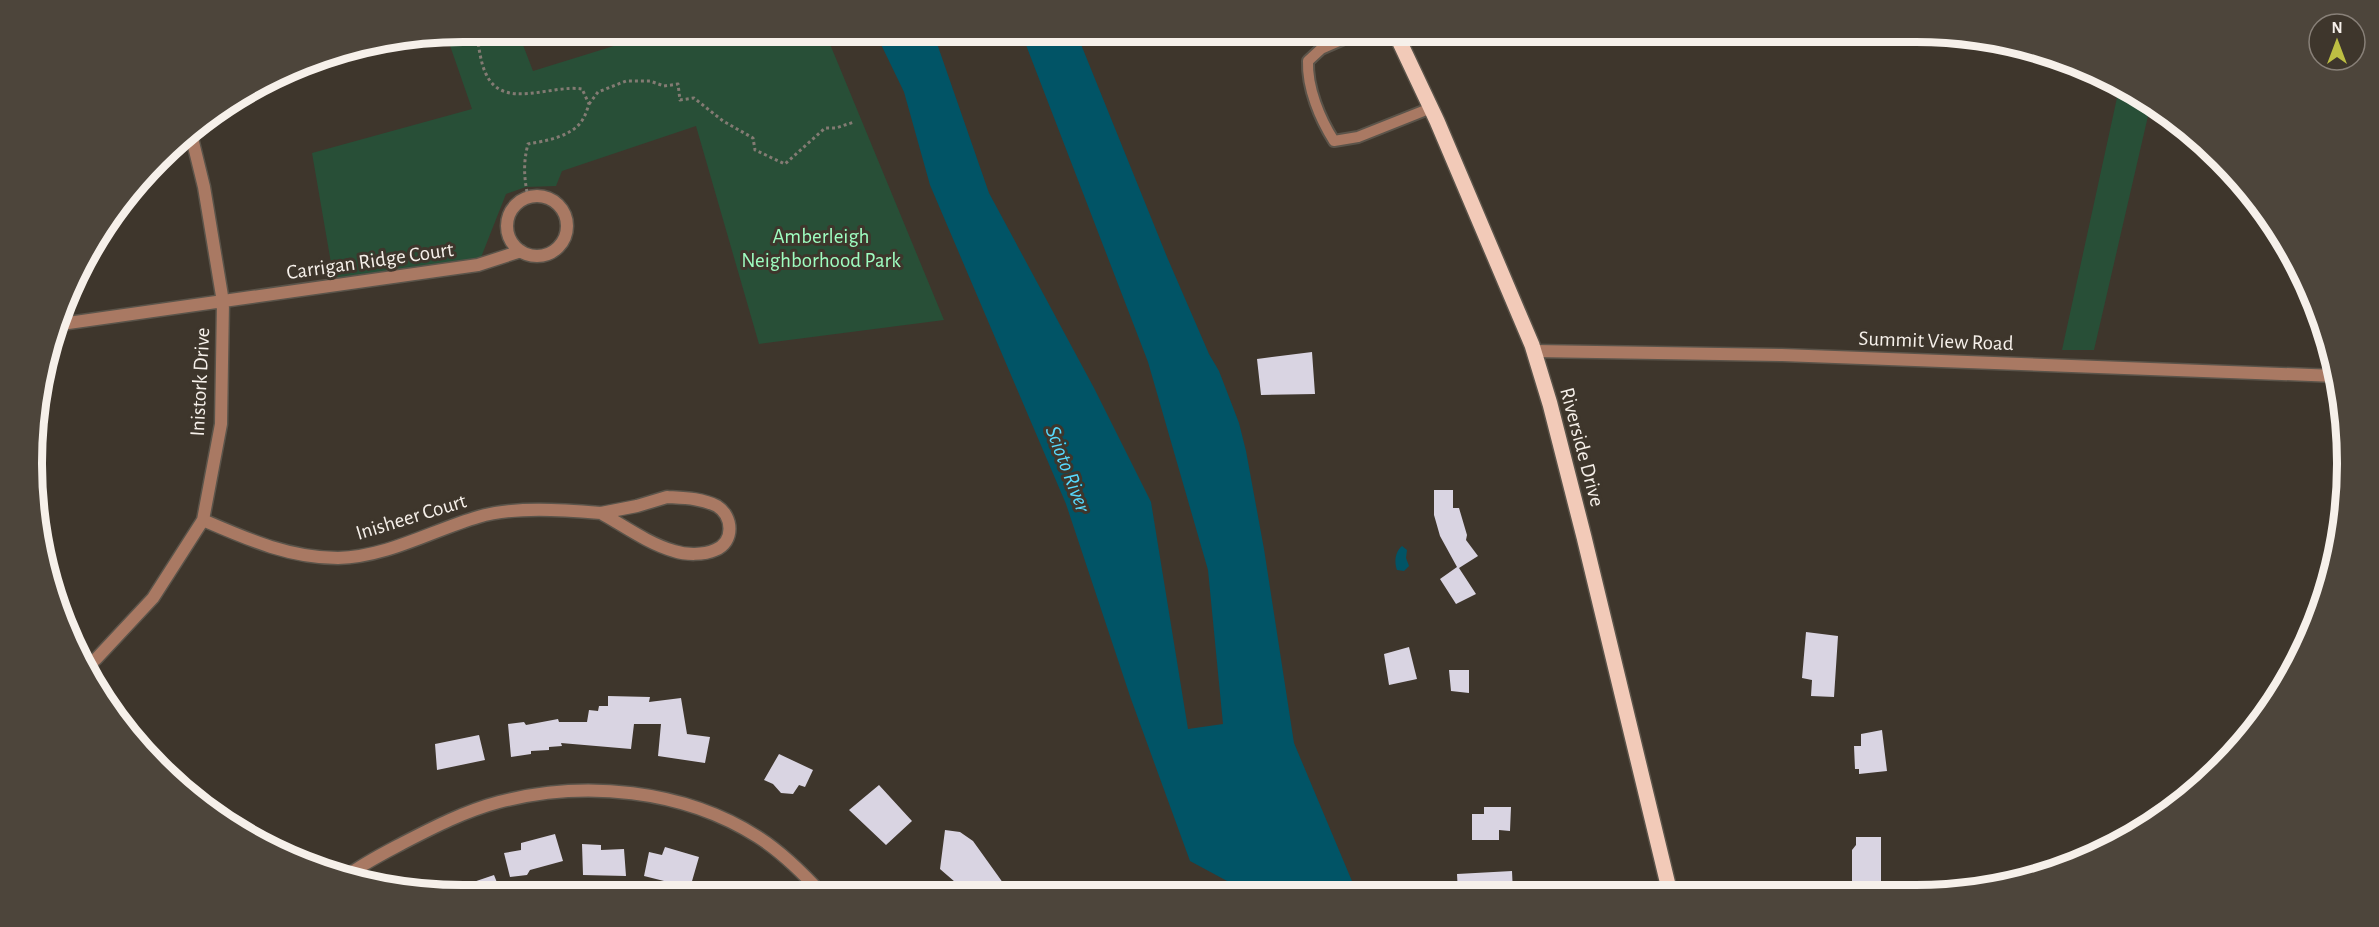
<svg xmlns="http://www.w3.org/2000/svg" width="2379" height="927" font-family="'Alegreya Sans',sans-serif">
  <rect width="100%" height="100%" fill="#3e362c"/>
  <!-- green -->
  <path fill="#284f37" d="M464 32H518L533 71 659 32H825L944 320 759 344 696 126 562 171 556 186 526 187 506 194 478 265 335 286 312 153 472 109 446 34Z
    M2120 84 2151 103 2094 350H2062Z"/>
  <!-- water -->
  <path fill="#015466" d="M875 32H933L989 193 1094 388 1151 502 1188 729 1223 724 1208 570 1148 362 1021 32H1076L1167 257 1209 354 1219 371 1239 423 1246 451 1264 549 1294 743 1357 893 1233 894 1229 882 1190 861 1131 699 1066 504 930 185 904 92Z
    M1402 546 1407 550 1406 558 1409 566 1404 571 1397 570C1394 562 1395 552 1402 546Z"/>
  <!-- building -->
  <path fill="#d9d4e2" d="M1312 352 1315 394 1261 395 1257 359Z
    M1434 490H1453V508H1459L1467 535 1466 540 1478 556 1459 568 1476 594 1456 604 1440 579 1457 567 1440 536 1434 515Z
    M1806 632 1838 636 1834 697 1811 696 1812 680 1802 678Z
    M1409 647 1417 679 1389 685 1384 654Z
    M1449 670H1469V693L1451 691Z
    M608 696 650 697 649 702 681 698 687 734 710 737 705 763 658 756 661 724H634L631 749 561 743 562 746 549 747V750L531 751V754L511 757 508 724 524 722 526 725 558 719 559 722H587L589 710 598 711 599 706H608Z
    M1882 730 1887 771 1859 774V769H1855L1854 746H1861V734Z
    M479 735 485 760 437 770 435 744Z
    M779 754 813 770 805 787 799 785 793 794 781 793 773 784 764 780Z
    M879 785 912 821 886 845 849 810Z
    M1484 807H1511L1510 831 1499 830V840H1472V814H1484Z
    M945 830 960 832 973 841 1011 894H963L955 882 940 869Z
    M555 834 563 861 530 870 527 875 510 877 504 853 521 850V843Z
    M1856 837H1881V888H1852V850L1856 845Z
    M582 844 601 845V850L624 849 626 876 583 875Z
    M665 847 699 857 688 895H675L676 884 644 876 649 852 662 855Z
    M1512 871 1513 893H1458L1457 874Z
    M494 875 502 895 464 896 441 893Z"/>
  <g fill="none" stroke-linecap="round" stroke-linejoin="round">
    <defs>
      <path id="service" d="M1360 32 1321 49 1308 61C1307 88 1320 119 1334 141L1358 137 1431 108"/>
      <path id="minor" d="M507 226a30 30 0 1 1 60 0a30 30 0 1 1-60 0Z
        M54 325 478 265 521 251
        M667 497C684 498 701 498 717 506 733 516 735 542 715 550 704 555 686 555 674 551 649 544 624 526 601 513L637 506Z
        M203 520C247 539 289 558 338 558 387 557 433 530 478 517 514 506 564 510 601 513
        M85 667 96 659 153 598 203 520 221 424 223 302 204 187 190 130
        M344 878C362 864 382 854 403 843 434 827 465 811 499 802 584 780 683 789 758 837 783 853 803 873 823 895"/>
      <path id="tertiary" d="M1535 351 1782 355 2336 376"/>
      <path id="primary" d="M1395 32 1437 121 1532 345 1550 404 1584 537 1670 893"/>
    </defs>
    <!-- service casing -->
    <use href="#service" stroke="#5b544a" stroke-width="14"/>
    <!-- minor casing -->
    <use href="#minor" stroke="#5b544a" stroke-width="15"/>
    <!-- tertiary casing -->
    <use href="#tertiary" stroke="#5b544a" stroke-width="15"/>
    <!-- primary casing -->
    <use href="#primary" stroke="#5b544a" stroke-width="18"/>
    <!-- path -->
    <path stroke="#837b73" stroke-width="3" stroke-dasharray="3 3" stroke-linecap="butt" d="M476 32C479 45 480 62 486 74 503 111 551 84 582 89L589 104C587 110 585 117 581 122 570 137 545 141 528 144 523 163 524 178 528 197
      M589 104 598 92 626 81H650L664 86 678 84 680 100 694 98 723 121 753 138 755 150 785 164 825 128H836L854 122"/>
    <!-- service -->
    <use href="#service" stroke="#a97963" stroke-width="10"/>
    <!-- minor -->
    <use href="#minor" stroke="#a97963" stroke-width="12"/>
    <!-- tertiary -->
    <use href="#tertiary" stroke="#a97963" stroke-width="12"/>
    <!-- primary -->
    <use href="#primary" stroke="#f2cab8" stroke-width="15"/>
  </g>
  <g text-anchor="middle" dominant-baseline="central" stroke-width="6" stroke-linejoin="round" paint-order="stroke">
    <!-- park labels -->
    <g font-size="21" fill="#9efdc0" stroke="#3e362c">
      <text x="821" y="236">Amberleigh<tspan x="821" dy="24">Neighborhood Park</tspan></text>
    </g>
    <!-- street labels -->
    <g font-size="21" fill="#f6f0ea" stroke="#3e362c">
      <text transform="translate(370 261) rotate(-8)">Carrigan Ridge Court</text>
      <text transform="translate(1936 341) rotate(2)">Summit View Road</text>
      <text transform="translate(200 382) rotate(-87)">Inistork Drive</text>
      <text transform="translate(1582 447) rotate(75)">Riverside Drive</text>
      <text transform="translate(411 517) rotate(-17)">Inisheer Court</text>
    </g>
    <!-- water labels -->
    <g font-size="22" font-style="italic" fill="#57d9fd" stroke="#3e362c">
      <text transform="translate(1068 469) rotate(69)">Scioto River</text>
    </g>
  </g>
  <!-- crop -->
  <path d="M0 0H2379V927H0ZM463 42H1916A421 421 0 0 1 2337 463V464A421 421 0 0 1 1916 885H463A421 421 0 0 1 42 464V463A421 421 0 0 1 463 42Z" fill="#4d453b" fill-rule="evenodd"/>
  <path fill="none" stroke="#f6f0ea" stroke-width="8" d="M463 42H1916A421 421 0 0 1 2337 463V464A421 421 0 0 1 1916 885H463A421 421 0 0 1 42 464V463A421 421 0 0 1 463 42Z"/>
  <!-- north arrow -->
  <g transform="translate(2337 42)"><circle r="28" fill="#3e362c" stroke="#888078" stroke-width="1.5"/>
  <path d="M0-4.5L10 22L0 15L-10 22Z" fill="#bdbf43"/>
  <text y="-9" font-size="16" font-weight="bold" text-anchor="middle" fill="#f6f0ea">N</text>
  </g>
</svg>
